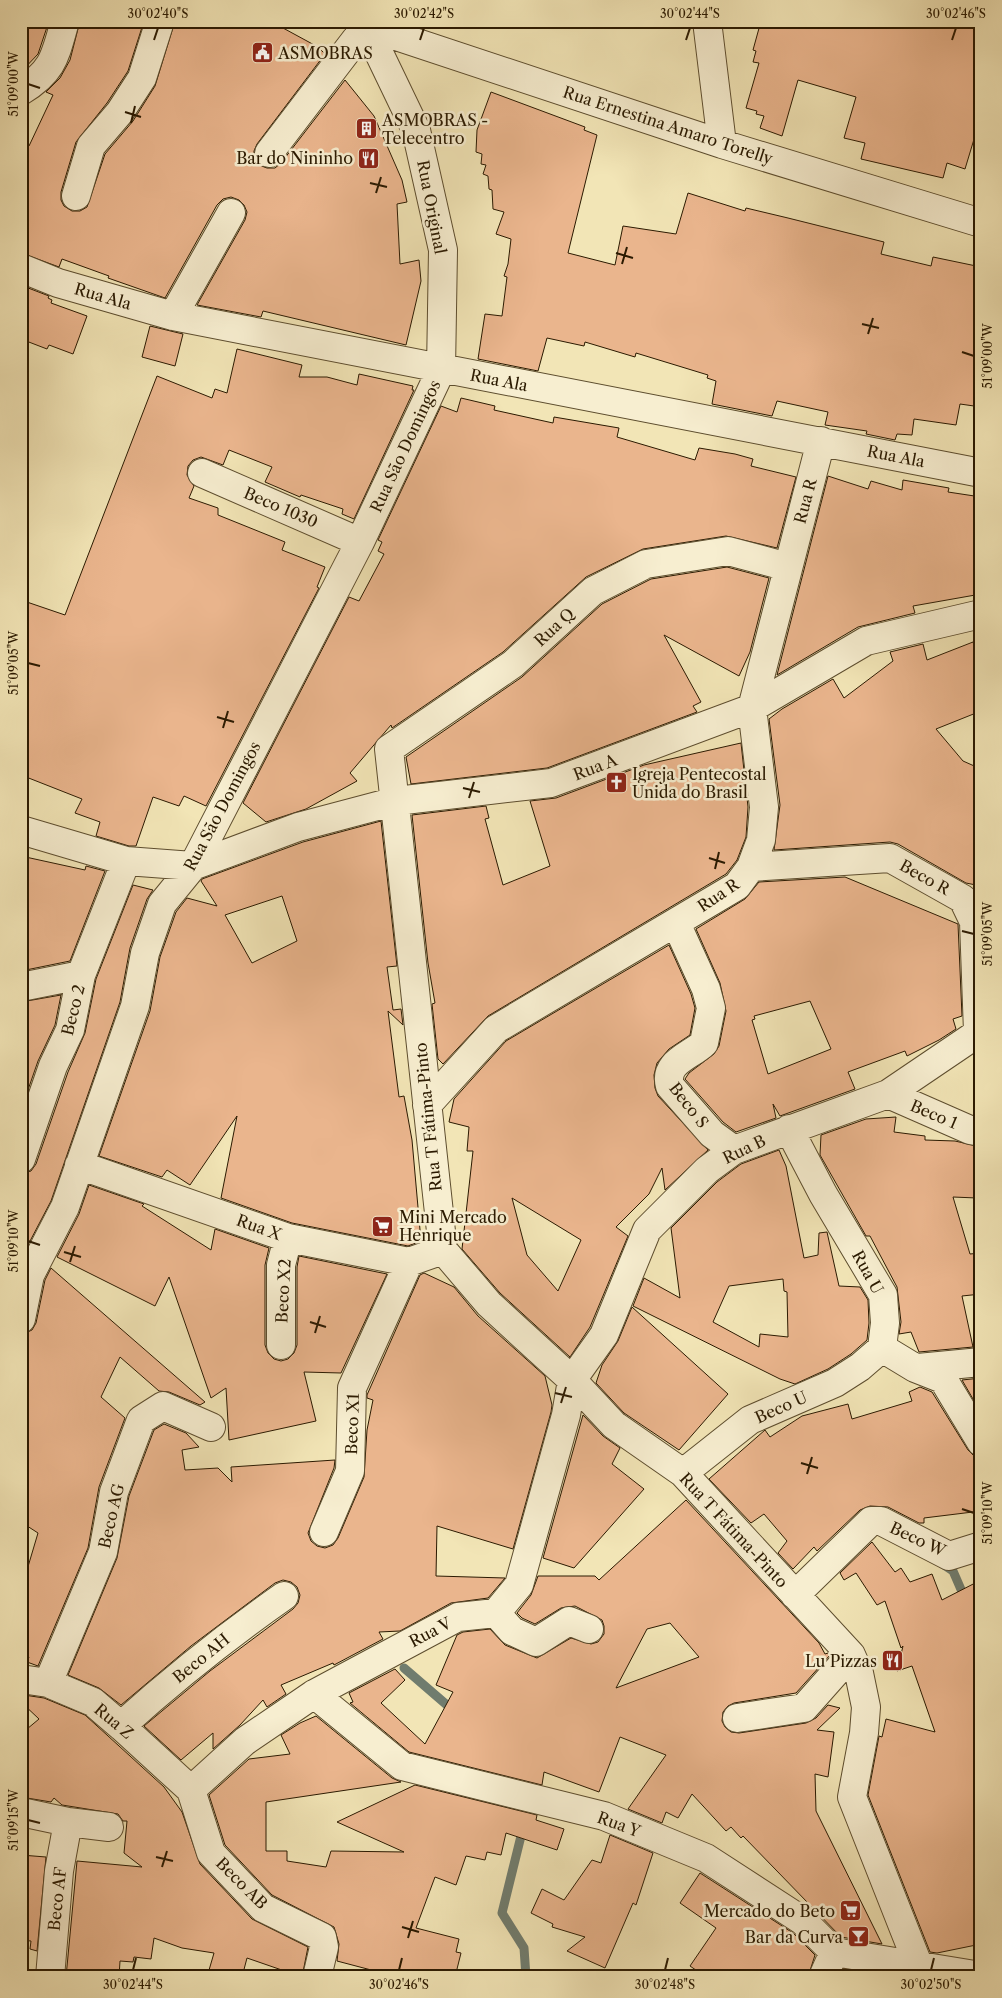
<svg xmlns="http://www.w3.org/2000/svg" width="1002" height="1998" font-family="'Libre Caslon Text',serif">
  <rect width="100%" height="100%" fill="#f2e5b6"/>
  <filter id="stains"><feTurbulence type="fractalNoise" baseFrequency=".004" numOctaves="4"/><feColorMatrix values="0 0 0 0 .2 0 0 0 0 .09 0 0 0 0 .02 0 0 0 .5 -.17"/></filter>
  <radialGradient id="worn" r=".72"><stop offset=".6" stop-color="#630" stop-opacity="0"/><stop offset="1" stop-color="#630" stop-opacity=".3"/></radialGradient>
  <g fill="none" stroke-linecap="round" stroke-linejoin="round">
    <!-- stream -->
    <path stroke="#707c6e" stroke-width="9" d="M941 1563 953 1571 966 1601
      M404 1668 455 1712
      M523 1828 502 1913 524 1948 526 1977"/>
  </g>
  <!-- building -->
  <path fill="#eab58d" stroke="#2b1a01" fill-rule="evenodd" d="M21 21H49L38 54 21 72Z
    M80 21H144L128 71 107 103 76 142 61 192V200L64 206 72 211H80L87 207 105 154 133 121 155 86 175 21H286L283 28 318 47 325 54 257 144 254 151V159L259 165 267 168H275L281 163 345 80 374 116 402 180 407 202 397 204 400 264 419 260 421 281 406 345 263 311 261 317 197 305 245 220 247 212 244 205 239 200 231 197 223 199 217 205 165 298 108 278 109 276 62 259 59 267 21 253V143L29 146 53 95 46 92 60 78 70 60Z
    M761 21H981V116L965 169 947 163 943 178 861 159 865 143 844 138 856 97 798 80 782 136 760 128 764 116 756 114 757 111 746 108 759 63 753 62 756 51 753 50Z
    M491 92 585 127 584 130 597 135 568 253 615 265 623 226 676 234 688 193 745 211 746 208 788 218 884 242 881 254 931 266 933 257 981 267V407L960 404 956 425 914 419 912 435 897 434 895 440 866 434 867 431 825 425 828 412 777 401 772 416 712 404 716 381 707 378 708 375 636 353 635 357 585 342 584 346 547 338 538 371 478 359 485 314 502 316 507 277 504 276 508 264 511 239 496 234 504 212 493 209 492 190 489 189 488 176 483 174 486 165 481 164 482 154 476 152 477 130Z
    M23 286 49 296 48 298 52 300 51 303 87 316 73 354 49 345 47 349 21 339Z
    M150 326 183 334 175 366 142 357Z
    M237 349 302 365 299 377H327L357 385 359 374 413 386 412 390H414L354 519 342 514 343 509 301 495 300 497 265 482 272 467 229 450 223 465 201 457 193 460 188 466 187 475 194 486 189 498 218 508V515L285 542 282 550 325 567 317 587 319 588 206 806 184 796 179 806 153 797 136 846H129L96 836 100 822 75 813 82 799 21 775V600L65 615 157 376 212 398 215 389 227 393Z
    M461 398 495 406 494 410 553 423 554 417 619 428 617 437 695 460 699 448 735 454 753 459 751 466 796 477 777 548 726 536 643 549 586 577 503 652 392 728 391 725 350 773 357 781 306 809 266 822 243 803 349 597 359 601 384 554 378 551 382 542 378 540 441 406 457 412Z
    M828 476 868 489 871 481 902 490 903 480 949 488 948 492 981 497V594L913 606 915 613 858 627 777 675Z
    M727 567 769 578 750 652 739 676 664 635 701 702 693 706 697 712 547 768 411 784 406 757 522 677 602 604 651 579Z
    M973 642 981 668V711L936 729 963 761 981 769V886L966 883 898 844 890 842 774 850 780 805 769 719 782 709 833 679 844 698 893 661 890 652 923 644 927 660Z
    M741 743 748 807 746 837 737 860 726 874 488 1016 443 1064 438 1059 432 1004 435 1003 428 963 412 815 486 806 489 818 485 819 503 885 550 866 530 801 556 798 644 765Z
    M381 821 397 966 387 967 393 1010 401 1009 403 1025 388 1011 399 1097 404 1096 412 1140 421 1241 408 1246 292 1223 221 1198 237 1116 190 1185 167 1170 162 1177 99 1156 150 1011 160 957 176 912 187 898 217 906 201 881 202 879 303 842ZM282 896 297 941 252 963 225 915Z
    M21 856 85 870 86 866 105 871 70 961 21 971Z
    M845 877 958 924 962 1016 953 1019 956 1029 939 1040 907 1056 905 1051 848 1072 855 1089 780 1116 773 1104 776 1118 736 1132 723 1122 685 1079 689 1073 714 1054 719 1046 726 1011 720 983 696 929 745 899 759 882ZM810 1001 831 1049 768 1074 752 1020 755 1019 754 1016Z
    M133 885 153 890 147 899 130 948 120 1002 51 1201 29 1243 21 1239V1174L31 1171 36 1164 68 1072 85 1033 96 979Z
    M669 945 691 994 695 1008 690 1035 669 1049 657 1063 654 1075 655 1088 658 1096 708 1150 665 1190 662 1168 649 1194 616 1227 628 1236 590 1327 570 1357 500 1293 462 1249 473 1151H467L469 1127 449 1122 454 1099 506 1041ZM512 1198 581 1240 558 1291 527 1255Z
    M61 995 55 1025 38 1061 21 1110V1002Z
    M896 1117 894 1132 925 1136V1140L955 1141 981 1147V1189H977V1198L953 1197 970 1254 981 1253V1294L962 1296 973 1347 919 1352 911 1332 899 1334 901 1322 897 1287 870 1236H866L820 1155 821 1135 866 1119Z
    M779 1150 786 1166 804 1258 818 1255 819 1233 827 1232 839 1286 860 1287 868 1300 869 1323 867 1340 851 1354 828 1369 795 1384 780 1379 633 1306 644 1278 680 1298 671 1228 717 1182 741 1164ZM783 1279 784 1291 787 1292 788 1337 760 1334 759 1347 713 1322 729 1286Z
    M89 1185 144 1204 142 1206 211 1250 215 1229 269 1248 265 1265V1345L268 1353 274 1359 281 1361 288 1359 294 1353 297 1345V1267L299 1256 387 1274 341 1373 304 1372 316 1421 229 1440 226 1388 211 1398 169 1277 155 1306 57 1257 79 1214Z
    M51 1268 205 1402 200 1405 169 1392 159 1391 120 1357 101 1397 125 1418 99 1487 88 1548 38 1666 27 1662 29 1657 21 1655V1568L27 1570 38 1533 21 1522V1340L23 1334 32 1330 36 1323 45 1280Z
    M424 1273 454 1287 478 1316 545 1376 552 1405 551 1412 513 1549 437 1526 436 1576 505 1578 488 1598 451 1603 400 1631 379 1632 383 1639 334 1665 333 1663 281 1685 286 1694 267 1707 263 1700 240 1725 213 1749V1733L181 1760 144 1726 210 1671 293 1609 298 1603 300 1595 297 1587 291 1582 283 1580 275 1583 191 1646 121 1705 99 1688 68 1675 117 1558 129 1496 154 1430 164 1424 186 1433 199 1447 182 1450 185 1470 218 1468 232 1482 231 1467 335 1460 334 1468 308 1533 311 1541 317 1546 325 1548 333 1545 338 1538 364 1477 367 1430 373 1400 367 1398V1395L420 1275Z
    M632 1307 728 1394 679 1450 624 1413 596 1383 602 1365 618 1341Z
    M981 1378V1398L973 1399 962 1380Z
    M920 1387 932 1392 968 1450 973 1455 981 1458V1511L924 1518V1523H919L888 1507 870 1506 860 1510 817 1551 814 1547 793 1569 778 1553 787 1541 764 1514 751 1523 709 1479 765 1430 770 1437 802 1416 848 1404 852 1419 912 1401 909 1392Z
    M583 1415 603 1436 620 1448 612 1464 644 1489 574 1568 543 1558Z
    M686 1500 819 1643 825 1654 828 1653 830 1655 796 1693 734 1703 728 1706 723 1712 722 1721 725 1727 731 1732 739 1733 806 1723 816 1718 828 1705 840 1708 817 1730 834 1732 828 1777 815 1774 816 1811 882 1944 841 1937 743 1836 741 1838 731 1827 726 1831 692 1794 678 1818 666 1812 662 1823 628 1809 666 1755 620 1737 599 1792 544 1772 542 1785 409 1752 350 1703 353 1702 349 1693 395 1669 405 1680 381 1703 425 1744 453 1692 436 1685 457 1635 463 1632 490 1629 505 1645 537 1658 571 1638 591 1644 598 1642 604 1634V1626L602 1620 575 1606 561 1608 535 1624 522 1618 517 1613 531 1595 538 1576H595L599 1580ZM670 1623 699 1657 616 1688 647 1629Z
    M872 1542 895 1572 901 1568 910 1582 932 1574 942 1600 981 1580V1944L937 1953 930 1952 868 1795 879 1736 882 1737 886 1719 935 1732 912 1666 897 1671 903 1646 901 1648 885 1601 877 1605 856 1573 844 1580 840 1573Z
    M24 1695 44 1698 85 1715 164 1787 182 1812 200 1864 252 1919 308 1947 302 1977 247 1958 242 1977H207L214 1953 182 1948 154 1938 151 1959 134 1957 133 1962 120 1961 119 1977H66L77 1861 142 1867 124 1853 127 1821H123L118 1814 62 1805 54 1798 51 1802 21 1797V1734L39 1719 21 1702Z
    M316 1716 392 1778 401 1782 266 1802V1851H287V1861L326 1867 331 1851 404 1852 337 1822 415 1785 537 1815 536 1820 564 1829 557 1850 506 1833 501 1855 487 1852 485 1860 466 1856 456 1885 435 1877 416 1928 459 1939 456 1952 461 1953 455 1977H373L375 1971 337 1961 339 1944 334 1927 272 1895 225 1845 209 1795 249 1759 290 1754 281 1735 300 1723Z
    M610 1835 653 1853 636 1905 633 1903 605 1968 567 1951 585 1937 552 1927 553 1924 531 1913 542 1889 564 1900 592 1860 601 1863Z
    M21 1855 46 1857 37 1951 30 1949 31 1941 21 1940Z
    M700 1873 793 1933 815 1955 808 1977H706L690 1966 716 1928 680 1903Z
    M843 1969 860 1972 867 1977H840Z"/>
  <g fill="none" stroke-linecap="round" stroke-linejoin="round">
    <defs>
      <path id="minor" d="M357 21 366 26 722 144 981 223
        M707 21 722 144
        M21 91C54 71 55 56 65 21
        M269 153 366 26
        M76 196 91 146 120 112 142 78 160 21
        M21 268 58 283 173 316 981 473
        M173 316 231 213
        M202 473 360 542
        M788 567 728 551 646 564 593 591 513 664 389 749 443 1250 489 1304 572 1380 614 1425 683 1473 851 1655 859 1673 866 1707 864 1733 852 1797 923 1977
        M21 830 126 861 193 866 298 827 396 801 551 783 752 708 866 641 981 614
        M751 867 890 858 963 899 974 922 978 1032
        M676 923 706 989 711 1008 704 1043C691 1056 663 1062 670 1086L712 1134 734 1150
        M21 987 81 975
        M888 1094 970 1130 981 1132
        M427 1105 496 1029 737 886 751 867 761 840 764 807 752 708 821 441
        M789 1129 823 1194 883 1295 885 1323 882 1348
        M21 1159 53 1066 70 1030 81 975 126 861
        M79 1165 288 1238 409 1262 443 1250
        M21 1319 30 1275 65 1207 135 1006 145 953 162 904 193 866 360 542 441 370 443 250 416 130 366 26
        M281 1345V1265L288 1238
        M882 1348 915 1368 943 1379 981 1442
        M918 1368 981 1362
        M683 1473 750 1420 835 1383 860 1367 882 1348
        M324 1532 350 1471 352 1388 409 1262
        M795 1595 871 1521H881L949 1556 981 1546
        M496 1613 512 1631 536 1642 569 1621 589 1629
        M21 1679 48 1683 93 1702 121 1726 191 1790 211 1853 263 1908 322 1937 324 1947 317 1977
        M48 1683 103 1552 114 1492 141 1420 163 1406 211 1427
        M314 1694 402 1766 604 1816 706 1858 803 1921 834 1952 981 1976
        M737 1718 804 1708 851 1655
        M121 1726C173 1679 227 1636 284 1596
        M191 1790 245 1741 314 1694 458 1617 496 1613 519 1585 566 1415 572 1380 604 1335 647 1230 707 1170 734 1150 888 1094 981 1031
        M21 1812 68 1822 109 1827
        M50 1977 59 1871 68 1822
        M823 1977 834 1952"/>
    </defs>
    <!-- minor casing -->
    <use href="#minor" stroke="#5d4d2e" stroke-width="30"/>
    <!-- minor -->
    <use href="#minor" stroke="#f7eed0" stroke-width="28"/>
  </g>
  <!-- ticks -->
  <path fill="none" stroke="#2b1a01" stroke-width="2" d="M154 40 158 28M420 40 424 28M686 40 690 28M952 40 956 28M28 84 40 88M125 112 141 117M131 123 135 106M370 183 387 187M376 193 381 177M616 253 633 258M622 264 627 247M862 324 879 328M868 334 873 318M962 352 974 356M28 663 40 666M217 717 234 722M223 728 228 711M463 788 480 792M469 798 474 782M709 858 725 863M715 869 719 852M962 931 974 934M28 1241 40 1245M64 1252 81 1257M70 1262 75 1246M310 1322 326 1327M315 1333 320 1316M555 1393 572 1397M561 1403 566 1387M801 1463 818 1468M807 1474 812 1457M962 1509 974 1513M28 1820 40 1823M156 1857 173 1861M162 1867 167 1851M402 1927 419 1932M408 1938 413 1921M133 1970 136 1958M399 1970 402 1958M665 1970 668 1958M931 1970 934 1958"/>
  <!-- icons -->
  <defs>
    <symbol id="civic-square" viewBox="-11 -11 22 22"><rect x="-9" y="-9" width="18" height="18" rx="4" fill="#8f2418" stroke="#f7eed0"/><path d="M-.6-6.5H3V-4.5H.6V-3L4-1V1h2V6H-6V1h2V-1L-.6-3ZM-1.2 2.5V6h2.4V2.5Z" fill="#fff"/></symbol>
    <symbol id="building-square" viewBox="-11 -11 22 22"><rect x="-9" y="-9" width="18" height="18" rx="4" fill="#8f2418" stroke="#f7eed0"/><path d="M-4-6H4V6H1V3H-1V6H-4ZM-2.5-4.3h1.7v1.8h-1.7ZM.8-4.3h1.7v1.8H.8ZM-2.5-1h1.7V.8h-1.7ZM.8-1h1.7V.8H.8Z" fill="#fff"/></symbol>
    <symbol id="restaurant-square" viewBox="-11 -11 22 22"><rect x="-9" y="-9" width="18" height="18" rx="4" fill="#8f2418" stroke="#f7eed0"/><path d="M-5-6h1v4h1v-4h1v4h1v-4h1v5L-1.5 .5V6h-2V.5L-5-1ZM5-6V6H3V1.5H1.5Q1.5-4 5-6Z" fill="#fff"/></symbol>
    <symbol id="church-square" viewBox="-11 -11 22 22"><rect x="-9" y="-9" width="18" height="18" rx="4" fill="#8f2418" stroke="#f7eed0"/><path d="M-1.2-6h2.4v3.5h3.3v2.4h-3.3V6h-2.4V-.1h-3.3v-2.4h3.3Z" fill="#fff"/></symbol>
    <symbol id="supermarket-square" viewBox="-11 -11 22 22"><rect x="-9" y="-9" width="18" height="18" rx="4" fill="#8f2418" stroke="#f7eed0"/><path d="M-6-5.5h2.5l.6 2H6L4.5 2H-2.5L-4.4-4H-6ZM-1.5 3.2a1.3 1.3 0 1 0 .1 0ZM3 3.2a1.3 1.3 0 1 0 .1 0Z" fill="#fff"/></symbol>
    <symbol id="bar-square" viewBox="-11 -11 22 22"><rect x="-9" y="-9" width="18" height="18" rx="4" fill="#8f2418" stroke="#f7eed0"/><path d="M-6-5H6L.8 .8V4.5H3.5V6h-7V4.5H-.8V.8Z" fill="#fff"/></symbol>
  </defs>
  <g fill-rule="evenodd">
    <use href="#civic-square" x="250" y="40" width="25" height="25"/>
    <use href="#building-square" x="354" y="116" width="25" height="25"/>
    <use href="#restaurant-square" x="356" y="146" width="25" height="25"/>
    <use href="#church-square" x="604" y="770" width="25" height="25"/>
    <use href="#supermarket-square" x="370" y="1214" width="25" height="25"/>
    <use href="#restaurant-square" x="880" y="1648" width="25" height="25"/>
    <use href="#supermarket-square" x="838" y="1898" width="25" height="25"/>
    <use href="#bar-square" x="846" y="1924" width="25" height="25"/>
  </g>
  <g text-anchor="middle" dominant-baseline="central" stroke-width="5" stroke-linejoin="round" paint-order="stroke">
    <!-- poi labels -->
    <g font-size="16" fill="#2b1a01" stroke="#f7eed0" text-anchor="start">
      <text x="278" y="53">ASMOBRAS</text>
      <text x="382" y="120">ASMOBRAS -<tspan x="382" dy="18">Telecentro</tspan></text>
      <text x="353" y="158" text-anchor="end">Bar do Nininho</text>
      <text x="632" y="774">Igreja Pentecostal<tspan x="632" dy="18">Unida do Brasil</tspan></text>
      <text x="399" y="1217">Mini Mercado<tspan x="399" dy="18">Henrique</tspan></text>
      <text x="877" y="1661" text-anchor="end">Lu Pizzas</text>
      <text x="835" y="1911" text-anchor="end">Mercado do Beto</text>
      <text x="843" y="1937" text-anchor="end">Bar da Curva</text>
    </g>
    <!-- street labels -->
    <g font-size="16" fill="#2b1a01" stroke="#f7eed0">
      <text transform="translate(668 125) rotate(18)">Rua Ernestina Amaro Torelly</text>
      <text transform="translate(432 207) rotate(79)">Rua Original</text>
      <text transform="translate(103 296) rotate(16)">Rua Ala</text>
      <text transform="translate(499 380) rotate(11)">Rua Ala</text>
      <text transform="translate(405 446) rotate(-65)">Rua São Domingos</text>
      <text transform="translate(896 456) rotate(11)">Rua Ala</text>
      <text transform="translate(805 501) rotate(-75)">Rua R</text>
      <text transform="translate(281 507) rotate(23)">Beco 1030</text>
      <text transform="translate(554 627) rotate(-43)">Rua Q</text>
      <text transform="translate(595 767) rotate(-21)">Rua A</text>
      <text transform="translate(222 806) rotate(-62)">Rua São Domingos</text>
      <text transform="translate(925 877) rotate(29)">Beco R</text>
      <text transform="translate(718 895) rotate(-34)">Rua R</text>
      <text transform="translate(73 1010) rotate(-76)">Beco 2</text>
      <text transform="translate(689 1105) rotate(52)">Beco S</text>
      <text transform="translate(934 1114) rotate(23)">Beco 1</text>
      <text transform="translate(428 1117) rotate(-96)">Rua T Fátima-Pinto</text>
      <text transform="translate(744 1149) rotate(-26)">Rua B</text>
      <text transform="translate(259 1227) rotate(20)">Rua X</text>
      <text transform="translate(868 1272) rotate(61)">Rua U</text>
      <text transform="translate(283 1291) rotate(-87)">Beco X2</text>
      <text transform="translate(781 1407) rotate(-24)">Beco U</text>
      <text transform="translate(352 1424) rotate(-88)">Beco X1</text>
      <text transform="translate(111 1516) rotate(-77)">Beco AG</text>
      <text transform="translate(734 1530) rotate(47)">Rua T Fátima-Pinto</text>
      <text transform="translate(918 1539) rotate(25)">Beco W</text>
      <text transform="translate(430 1632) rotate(-28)">Rua V</text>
      <text transform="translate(201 1658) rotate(-39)">Beco AH</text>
      <text transform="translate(114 1721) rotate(40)">Rua Z</text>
      <text transform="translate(619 1824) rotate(20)">Rua Y</text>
      <text transform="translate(242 1883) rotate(45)">Beco AB</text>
      <text transform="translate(57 1899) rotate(-84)">Beco AF</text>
    </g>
  </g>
  <!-- margin -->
  <rect width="1002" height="1998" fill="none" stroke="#f2e5b6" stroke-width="55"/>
  <rect x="28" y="28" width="946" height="1942" fill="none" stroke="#2b1a01" stroke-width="2"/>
  <g font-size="12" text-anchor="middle" fill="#2b1a01">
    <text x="158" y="18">30°02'40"S</text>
    <text x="424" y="18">30°02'42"S</text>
    <text x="690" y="18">30°02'44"S</text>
    <text x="956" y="18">30°02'46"S</text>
    <text transform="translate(14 84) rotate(-90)" y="4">51°09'00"W</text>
    <text transform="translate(988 356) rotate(-90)" y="4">51°09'00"W</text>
    <text transform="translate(14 663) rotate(-90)" y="4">51°09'05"W</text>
    <text transform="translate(988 934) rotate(-90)" y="4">51°09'05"W</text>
    <text transform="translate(14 1241) rotate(-90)" y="4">51°09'10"W</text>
    <text transform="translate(988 1513) rotate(-90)" y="4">51°09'10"W</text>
    <text transform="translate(14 1820) rotate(-90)" y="4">51°09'15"W</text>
    <text x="133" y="1989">30°02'44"S</text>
    <text x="399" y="1989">30°02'46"S</text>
    <text x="665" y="1989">30°02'48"S</text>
    <text x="931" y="1989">30°02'50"S</text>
  </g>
  <rect width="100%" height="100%" filter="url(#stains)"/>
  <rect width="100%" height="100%" fill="url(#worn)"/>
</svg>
